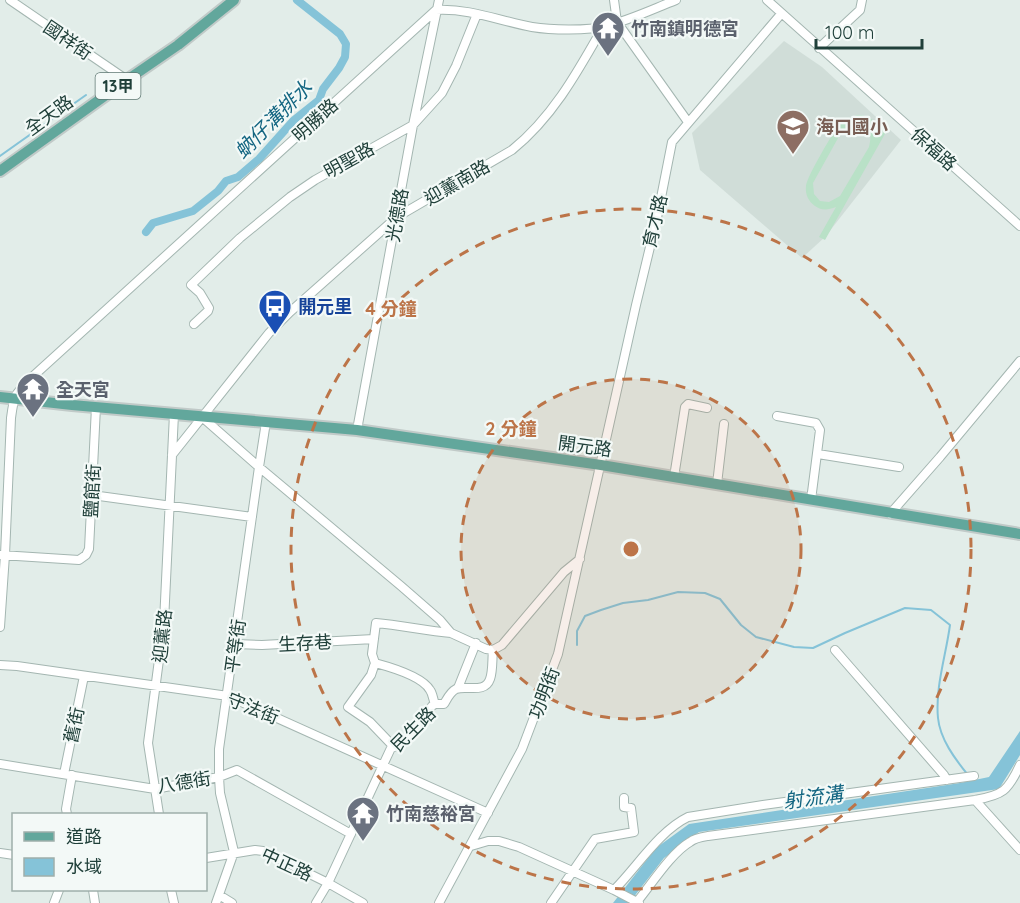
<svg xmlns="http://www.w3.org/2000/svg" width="1020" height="903" font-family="Quicksand,'Noto Sans TC',sans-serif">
  <rect width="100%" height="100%" fill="#e2ede9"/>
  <!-- built -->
  <path fill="#d0ddd8" d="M784 41 822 67 901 140 825 237 802 258 700 170 692 133Z"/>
  <!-- green -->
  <path fill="#b9e1c7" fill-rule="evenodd" d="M857 115C870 115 876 120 878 133L881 128 886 132 825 240 819 237 836 207C828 210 822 211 815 206 808 201 805 194 806 186 807 176 832 135 839 124L844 120ZM856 123 867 126C871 132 871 139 869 147L840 196 829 202 820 201 814 194 813 183 842 131Z"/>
  <!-- water -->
  <path fill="#85c3d8" d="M1020 731V755L999 789 699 832 664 858 629 903H613L656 848 689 824 960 783 989 777Z"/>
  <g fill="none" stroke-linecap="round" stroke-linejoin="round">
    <!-- stream -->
    <path stroke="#85c3d8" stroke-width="2" d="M0 156 86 95
      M577 645V631L585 616 601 610 623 603 648 600 678 592 705 593 720 599 741 625 756 637 794 647 813 648 845 633 905 608 931 610 950 625C946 655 935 688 938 718 940 739 955 759 968 775"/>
    <!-- canal -->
    <path stroke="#85c3d8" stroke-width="8" d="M146 232 153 223 193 211 218 191 226 181 238 177 259 159 294 120 319 100 323 89 339 68 345 57 346 44 340 34 297 0"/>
    <defs>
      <path id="minor" d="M10 0 127 80
        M614 0 617 22 688 122
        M767 0 1020 226
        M819 48 860 10 862 0
        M194 324 208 311 209 308 200 293 191 285 240 238 290 197 315 180 413 125 442 93 456 66 477 14
        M777 416 816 423 820 430 811 500
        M202 417 259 467 401 586 440 620 451 633 486 649 493 650 502 645 564 572 580 559
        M357 430 413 125 439 0
        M818 454 899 467
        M172 455 269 333 290 312 397 217 512 150C553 117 578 71 603 27
        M674 477 685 407 688 404 707 408
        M717 484 724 424
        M92 495 252 517
        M890 514 940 457 1020 361
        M1 555 79 560 86 555 89 549 96 407
        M0 627 5 555 11 418C14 395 14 395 30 379 165 255 301 133 436 10 469 8 500 21 532 27 550 30 588 31 606 26 630 20 653 9 676 0
        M235 644 262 645 374 639
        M835 650 944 775 947 780
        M375 663C390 667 422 676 430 690 433 694 433 700 435 704
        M0 665 17 666 228 696 488 813
        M458 688 476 643
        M394 747 370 722 348 707 371 675 375 663 372 654 376 623C401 625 426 631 451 633
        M0 764 155 789 219 777 237 770 351 834
        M64 774 84 676
        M975 800 1020 850
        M67 814 66 809 72 775
        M159 814 148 743 164 622 174 414
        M471 846 488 841H499L519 847 614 890 639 903
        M0 853 14 855
        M206 858 255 850 263 851 328 883 363 903
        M93 890 95 903
        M171 890 174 903
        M614 890C637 867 659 831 688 817L763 805 974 776
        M219 895 232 903
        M54 903 59 890
        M216 903 234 852 220 793 219 777V749L259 467 266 422
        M316 903 328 883 391 748 404 741 432 706 435 704H444C447 699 450 692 456 689 466 685 485 694 490 679 493 671 492 659 493 650
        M439 903 522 749 558 654 636 305 657 218 672 142 781 14
        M551 903 595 839 634 832 631 808 624 807V798
        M636 903C651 885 671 853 690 842 695 838 702 837 708 836L975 800C1003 795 1008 791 1020 765"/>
      <path id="major" d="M0 171 127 80 178 45 234 0
        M0 397 72 405 357 430 601 465 1020 534"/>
    </defs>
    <!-- minor casing -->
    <use href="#minor" stroke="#a4b6b1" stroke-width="10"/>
    <!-- major casing -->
    <use href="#major" stroke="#c1cac8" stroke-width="14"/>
    <!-- minor -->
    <use href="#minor" stroke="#fff" stroke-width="8"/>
    <!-- major -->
    <use href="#major" stroke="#62a79c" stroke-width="10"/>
  </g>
  <!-- distance rings -->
  <circle cx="631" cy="549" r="170" fill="#bc7448" fill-opacity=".12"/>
  <g fill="none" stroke="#bc7448" stroke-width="3" stroke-dasharray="10 8">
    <circle cx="631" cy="549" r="170"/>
    <circle cx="631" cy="549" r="340"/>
  </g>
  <!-- icons -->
  <defs>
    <symbol id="temple-pin" viewBox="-11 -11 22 30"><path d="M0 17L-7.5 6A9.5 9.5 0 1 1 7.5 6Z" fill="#6b7280" stroke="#f3f9f7"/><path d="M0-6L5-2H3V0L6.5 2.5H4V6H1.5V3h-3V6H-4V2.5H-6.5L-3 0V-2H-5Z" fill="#fff"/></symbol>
    <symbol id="school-pin" viewBox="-11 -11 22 30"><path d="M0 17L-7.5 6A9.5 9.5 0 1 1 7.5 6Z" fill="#8d6e63" stroke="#f3f9f7"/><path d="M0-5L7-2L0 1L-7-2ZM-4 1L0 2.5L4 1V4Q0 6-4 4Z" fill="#fff"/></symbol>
    <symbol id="bus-pin" viewBox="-11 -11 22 30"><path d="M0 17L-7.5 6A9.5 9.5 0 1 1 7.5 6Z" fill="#1a4fb4" stroke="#f3f9f7"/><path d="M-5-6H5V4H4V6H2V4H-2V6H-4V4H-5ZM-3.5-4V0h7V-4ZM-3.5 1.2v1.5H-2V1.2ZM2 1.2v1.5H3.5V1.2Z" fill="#fff"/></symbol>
  </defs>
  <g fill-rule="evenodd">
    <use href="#temple-pin" x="589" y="9" width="38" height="52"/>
    <use href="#school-pin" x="774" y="107" width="38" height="52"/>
    <use href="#bus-pin" x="256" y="287" width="38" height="52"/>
    <use href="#temple-pin" x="14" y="370" width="38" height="52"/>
    <use href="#temple-pin" x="344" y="794" width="38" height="52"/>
  </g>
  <g text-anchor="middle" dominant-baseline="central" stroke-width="4.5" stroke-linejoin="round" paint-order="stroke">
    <!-- shield labels -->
    <rect fill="#f3f9f7" stroke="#5f7873" stroke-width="1.5" x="95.5" y="73" width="45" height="26" rx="4.5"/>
    <g font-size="16" font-weight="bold" fill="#20403a">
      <text x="118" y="86">13甲</text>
    </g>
    <!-- worship labels -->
    <g font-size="18" font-weight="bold" fill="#5b616d" stroke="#f3f9f7" text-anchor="start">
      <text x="631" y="28">竹南鎮明德宮</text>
      <text x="56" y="389">全天宮</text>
      <text x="386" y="813">竹南慈裕宮</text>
    </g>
    <!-- street labels -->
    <g font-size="18" fill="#20403a" stroke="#f3f9f7">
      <text transform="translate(68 40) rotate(34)">國祥街</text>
      <text transform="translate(49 115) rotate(-36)">全天路</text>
      <text transform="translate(315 120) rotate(-42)">明勝路</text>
      <text transform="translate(934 149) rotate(42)">保福路</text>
      <text transform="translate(349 160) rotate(-29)">明聖路</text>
      <text transform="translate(457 182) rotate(-30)">迎薰南路</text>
      <text transform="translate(397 215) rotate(-80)">光德路</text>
      <text transform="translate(655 221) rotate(-77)">育才路</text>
      <text transform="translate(585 446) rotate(8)">開元路</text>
      <text transform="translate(92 491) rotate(-87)">鹽館街</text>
      <text transform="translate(162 636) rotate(-84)">迎薰路</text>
      <text transform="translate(305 643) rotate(-3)">生存巷</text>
      <text transform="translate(235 646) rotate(-82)">平等街</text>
      <text transform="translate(544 693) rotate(-69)">功明街</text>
      <text transform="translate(253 708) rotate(22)">守法街</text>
      <text transform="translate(74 725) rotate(-78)">舊街</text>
      <text transform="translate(413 729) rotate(-45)">民生路</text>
      <text transform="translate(184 782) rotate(-9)">八德街</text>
      <text transform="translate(287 864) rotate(25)">中正路</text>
    </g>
    <!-- education labels -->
    <g font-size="18" font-weight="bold" fill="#785e54" stroke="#f3f9f7" text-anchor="start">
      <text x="816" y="126">海口國小</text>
    </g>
    <!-- transit labels -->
    <g font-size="18" font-weight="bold" fill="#164399" stroke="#f3f9f7" text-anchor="start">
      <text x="298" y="306">開元里</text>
    </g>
    <!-- water labels -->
    <g font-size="20" font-style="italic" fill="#146682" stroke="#f3f9f7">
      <text transform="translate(273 119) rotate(-45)">蚋仔溝排水</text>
      <text transform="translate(813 797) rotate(-8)">射流溝</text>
    </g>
  </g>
  <circle cx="631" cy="549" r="9" fill="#bc7448" stroke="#f3f9f7" stroke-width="3"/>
  <g font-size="18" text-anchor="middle" font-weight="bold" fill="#bc7448" stroke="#f3f9f7" stroke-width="4.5" stroke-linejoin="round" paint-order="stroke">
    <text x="391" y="315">4 分鐘</text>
    <text x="511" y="435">2 分鐘</text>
  </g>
  <!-- legend -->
  <rect x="12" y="813" width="195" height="78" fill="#f3f9f7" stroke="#9fafab" stroke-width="1.5"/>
  <rect x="24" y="832" width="30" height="9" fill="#62a79c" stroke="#9fafab" stroke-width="1.5"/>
  <text x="66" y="843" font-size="18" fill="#20403a">道路</text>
  <rect x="24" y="858" width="30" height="18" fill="#85c3d8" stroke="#9fafab" stroke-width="1.5"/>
  <text x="66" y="873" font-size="18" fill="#20403a">水域</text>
  <!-- scale -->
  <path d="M816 39v9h106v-9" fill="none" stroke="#20403a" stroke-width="3"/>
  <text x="825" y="39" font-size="18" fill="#20403a" stroke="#f3f9f7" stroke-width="4.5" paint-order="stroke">100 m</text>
</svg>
